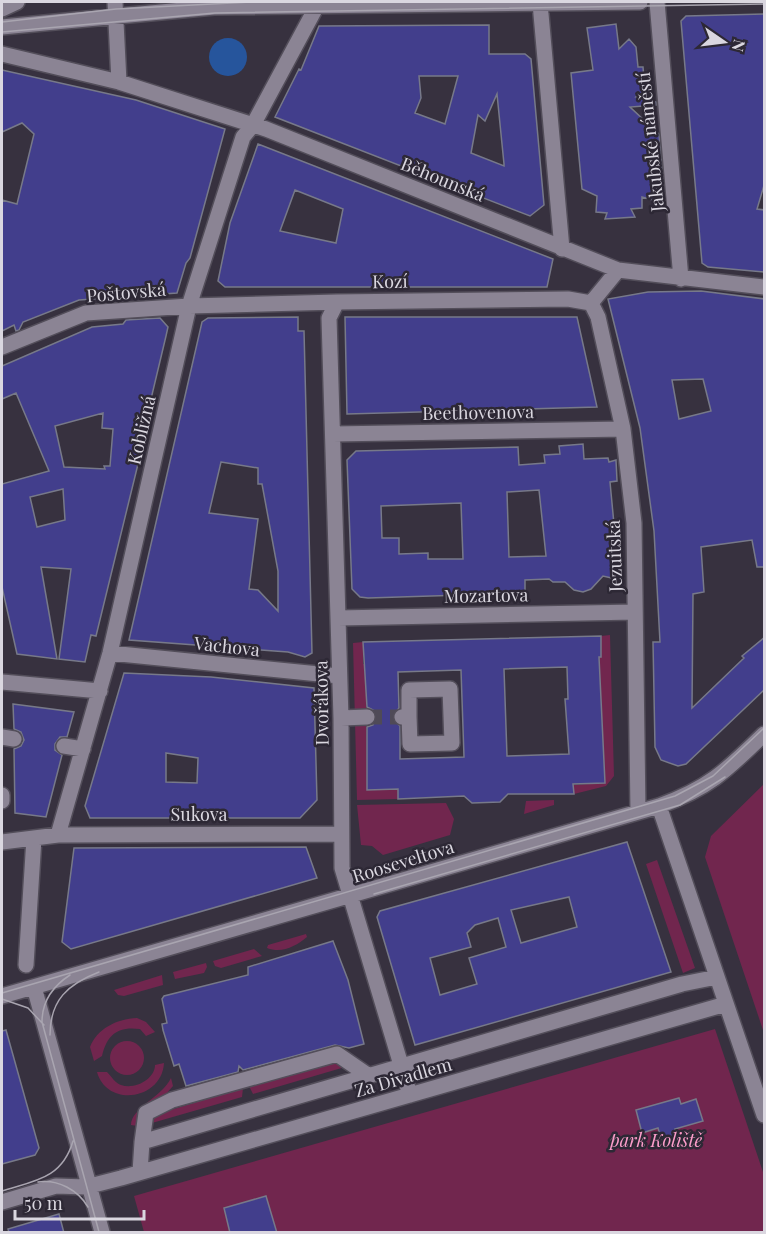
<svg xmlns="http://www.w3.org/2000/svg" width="766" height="1234" font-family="'Playfair Display',serif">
  <rect width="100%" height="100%" fill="#37313f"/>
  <!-- green -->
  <path fill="#71264e" d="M610 635 614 776 606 786 574 794 573 785 605 783 599 657H601V636Z
    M363 642V664H366L367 789H398V799L357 800 353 643Z
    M764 784V1033L705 857 711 836Z
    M554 800V805L524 814 526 801Z
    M446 803 454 819 450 835 383 855 372 846 361 845 357 805Z
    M657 860 695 968 683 973 646 864Z
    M306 934 307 937C296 946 282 954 267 948L268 945Z
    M254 949 262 956 221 968 215 966 213 961Z
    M206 963 207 967 204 973 175 979 173 972Z
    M162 975 163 985 124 996 118 995 114 990Z
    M137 1018 146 1022 155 1032 146 1036 140 1029C117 1026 107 1035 102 1056L94 1061 90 1047C97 1029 116 1019 137 1018Z
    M715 1029 764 1175V1232H144L134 1196Z
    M110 1058a17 17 0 1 1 34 0a17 17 0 1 1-34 0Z
    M331 1062 345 1067 253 1094 249 1086Z
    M164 1063C162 1100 107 1108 97 1072H107C111 1076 116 1084 121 1085 135 1090 155 1079 155 1065Z
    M171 1078 173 1086 138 1126 131 1125C131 1108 162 1097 171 1078Z
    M243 1088 242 1097 152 1123 154 1115Z"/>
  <!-- water -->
  <path fill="#26559c" d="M209 57a19 19 0 1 1 38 0a19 19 0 1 1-38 0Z"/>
  <!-- building -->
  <path fill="#423e8c" stroke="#777989" stroke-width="1.5" fill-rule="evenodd" d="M765 14V182L757 209 765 210V272L708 267 702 263 681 21 686 16Z
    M616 24 619 49 629 39 636 47 638 67H643L645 91 636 97 656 102V105L630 107 659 134 664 193 657 186 653 200 642 197V208L631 209 635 217 605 219 607 213 596 212 597 196 582 189 571 73 593 70 587 28Z
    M489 25V54H525L531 59 544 205 530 216 275 117 299 69 301 70 319 26ZM419 76H458L445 124 415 113 421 98ZM497 94 504 164V166L471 153 478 115 485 121Z
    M2 70 136 100 225 129 190 258 186 263 177 293 79 300 23 322 19 330 16 331 14 325 2 331V200L17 204 34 134 22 123 2 132Z
    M258 144 553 259 547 287H225L218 281 230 223ZM295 190 343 209 336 243 280 231Z
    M701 291 765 299V567H757L752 540 701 547 704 592 693 594 692 708 744 658 742 656 765 637V689L686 764 678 766 661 760 655 747 653 642H660L654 531 640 428 608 299 648 292ZM703 379 711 411 679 419 672 380Z
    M298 317V331H304L312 653 305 657 288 652 129 640 202 322 208 318ZM221 462 258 468V484H262L278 571V611L258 590 249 589 258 519 209 513Z
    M345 317H577L597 407 347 414Z
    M160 318 168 327 166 336 151 399 148 398 139 460 96 636 91 635 85 662 59 659 71 569 41 567 57 659 17 654 2 587V484L49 471 16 393 2 399V366L92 327 123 324 126 320ZM103 413 102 428 113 429 110 466H104L105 469 64 467 55 426ZM63 489 65 520 37 527 30 497Z
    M583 444 584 459 608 458 609 462 616 460 617 481 610 482 617 556 616 579 603 576 591 589 583 592 574 590 565 582H553L549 579 525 580V593L368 598 360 597 352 589 347 460 356 451 518 447 519 465 545 463 544 455 560 454 559 446ZM539 490 546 556 509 557 507 492ZM461 503 463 559H428V553L399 554V538H382L381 506Z
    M601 636V657H599L605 783 573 784 574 794H508L500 802 472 803 464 796 398 799V789L367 790V727L373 725 377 717 375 711 367 707 363 642ZM567 667 568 699H565L569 754 507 756 504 669ZM461 670 464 757 400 759V726L392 718 399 708 398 672Z
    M124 673 211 677 314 688 317 800 300 818H90L85 806ZM166 753 198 758 197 783 166 782Z
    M13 704 74 712 67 737H60L55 744V750L62 755 46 817 15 813 14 749 21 746 24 740 21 732 14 729Z
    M627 842 671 972 415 1045 377 917 380 911ZM569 897 577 927 521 943 511 910ZM498 918 506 947 469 958 477 984 440 995 430 958 471 947 467 933 475 925Z
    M306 847 317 878 71 949 62 942 74 848Z
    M333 941 348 980 364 1044 349 1048 335 1045 243 1070 239 1066 238 1072 186 1086 179 1064 174 1066 163 1030 162 1024 167 1023 162 999 164 996 248 975V967Z
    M6 1030 39 1148 35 1155 2 1164V1031Z
    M679 1098 681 1104 696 1099 703 1121 675 1129 678 1138 662 1142 658 1128 642 1133 636 1110Z
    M266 1196 277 1233H230L224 1208Z
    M59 1214 64 1233H9L8 1229Z"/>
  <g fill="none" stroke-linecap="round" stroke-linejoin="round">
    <!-- minor-tunnel -->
    <path stroke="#4f4a57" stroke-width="15" stroke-dasharray="15 8" stroke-linecap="butt" d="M367 717H402"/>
    <defs>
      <path id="minor" d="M115 2 119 82
        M657 2 681 279
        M540 3 562 249
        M2 9 17 2
        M2 27 214 7 640 2
        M2 54 119 82 266 129 618 270 764 287
        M337 302 329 318 341 718 342 868 410 1095
        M591 303 598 317 623 429 634 523 638 812
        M591 303 618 270
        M2 347 86 313 189 306 337 302 568 299 591 303
        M333 434 623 429
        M338 618 635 612
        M110 653 339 676
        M2 682 100 691
        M402 717 409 716 410 744 452 743 450 689 409 690V716
        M341 718 367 717
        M2 737 14 739
        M64 746 83 749
        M2 795V801
        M659 806 764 1115
        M58 835 110 653 189 306 243 137 253 125 319 2
        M2 842 58 835 341 834
        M26 965 34 838
        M34 987 102 1232
        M2 996 659 806C709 788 726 771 764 734
        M142 1142 146 1113 172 1100 337 1054 369 1076
        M140 1172 142 1142 682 984 717 977
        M2 1202 56 1186 86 1187 121 1178 726 1004"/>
    </defs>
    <!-- minor casing -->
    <use href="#minor" stroke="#534e5a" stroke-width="18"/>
    <!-- minor -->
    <use href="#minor" stroke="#8b8494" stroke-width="15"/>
    <!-- tram -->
    <path stroke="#a9a5b0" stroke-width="1.5" d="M2 22 116 9 251 2
      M2 32 215 13 764 4
      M374 894 680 805 725 777
      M70 975C53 986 42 1001 42 1022L99 1232
      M2 993 675 796 713 776 764 728
      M2 999 28 1008 44 1025
      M50 1035C50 1000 68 984 99 972
      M38 1182C58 1179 78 1190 88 1207
      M2 1191C34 1181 62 1179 73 1141"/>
  </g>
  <g text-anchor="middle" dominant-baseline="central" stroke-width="5" stroke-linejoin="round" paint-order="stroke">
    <!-- street labels -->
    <g font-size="18" fill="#dad7e0" stroke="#2d2835">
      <text transform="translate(650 142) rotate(-96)">Jakubské náměstí</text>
      <text transform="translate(443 179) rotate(22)">Běhounská</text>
      <text transform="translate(390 281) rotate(-1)">Kozí</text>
      <text transform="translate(126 292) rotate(-5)">Poštovská</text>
      <text transform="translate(478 412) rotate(-1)">Beethovenova</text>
      <text transform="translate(141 430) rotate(-77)">Kobližná</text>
      <text transform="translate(614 556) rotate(-92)">Jezuitská</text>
      <text transform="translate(486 595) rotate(-1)">Mozartova</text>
      <text transform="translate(227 646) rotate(6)">Vachova</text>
      <text transform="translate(321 703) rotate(-91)">Dvořákova</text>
      <text x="199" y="814">Sukova</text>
      <text transform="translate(403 861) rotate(-17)">Rooseveltova</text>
      <text transform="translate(403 1077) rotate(-16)">Za Divadlem</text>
    </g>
    <!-- park labels -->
    <g font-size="18" font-style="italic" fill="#fc9dca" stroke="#2d2835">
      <text x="656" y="1140">park Koliště</text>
    </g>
  </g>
  <!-- border -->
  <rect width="766" height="1234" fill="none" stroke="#dad7e0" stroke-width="6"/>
  <!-- north arrow -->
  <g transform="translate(724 42) rotate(104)" stroke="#2d2835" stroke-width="4.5" paint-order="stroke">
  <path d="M0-4.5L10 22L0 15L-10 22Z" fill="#dad7e0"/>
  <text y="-9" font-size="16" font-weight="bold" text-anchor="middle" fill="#dad7e0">N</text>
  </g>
  <!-- scale -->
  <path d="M15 1210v9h129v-9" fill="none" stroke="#dad7e0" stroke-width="3"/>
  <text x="24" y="1210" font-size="18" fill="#dad7e0" stroke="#2d2835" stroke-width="4.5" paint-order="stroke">50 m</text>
</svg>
